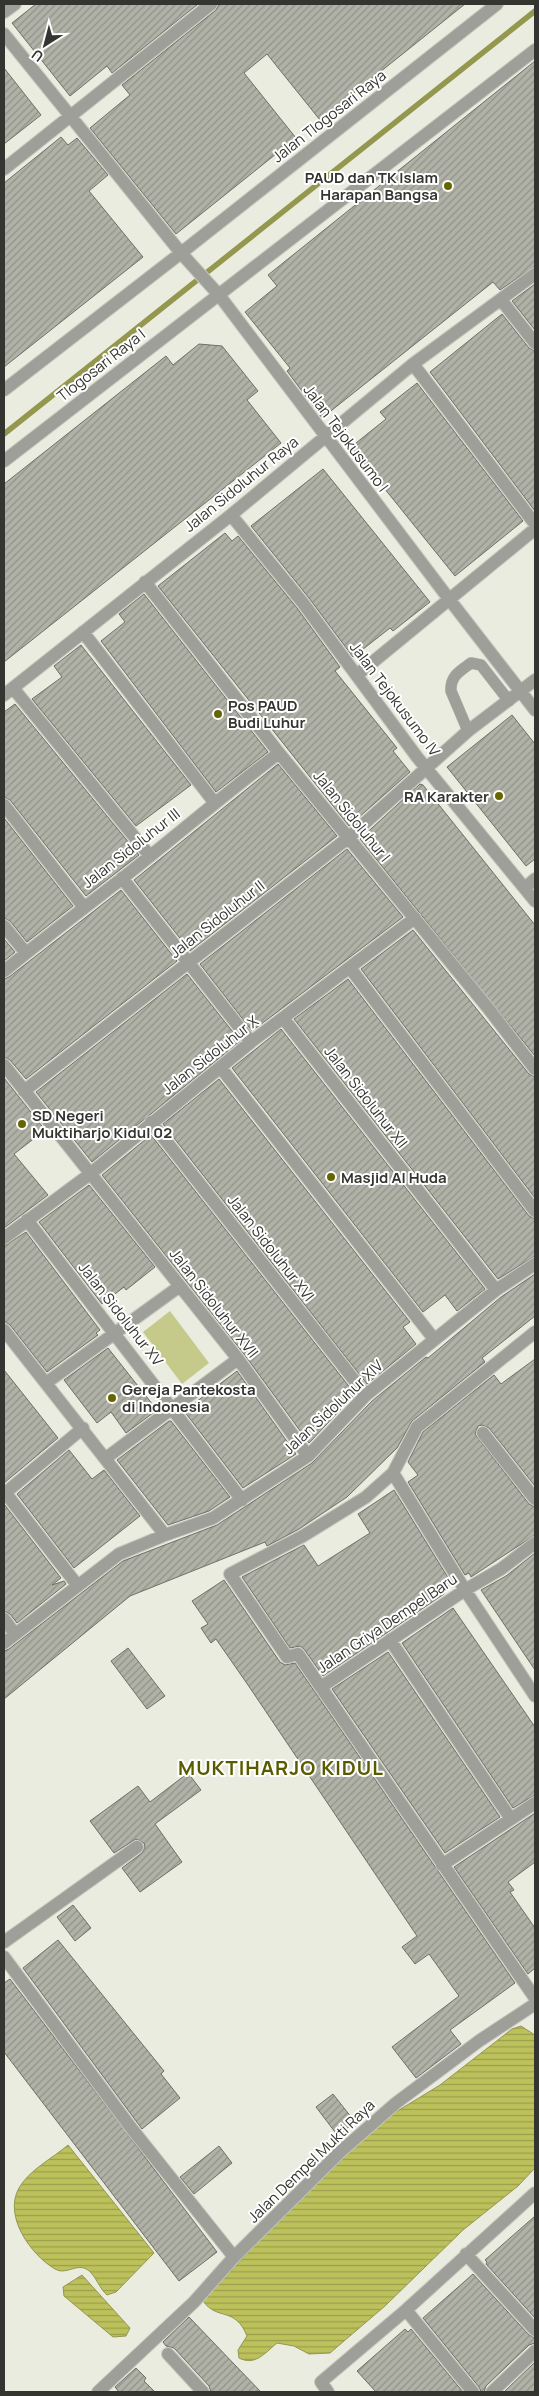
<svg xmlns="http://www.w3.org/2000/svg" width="539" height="2396" font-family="Manrope,sans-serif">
  <defs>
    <pattern id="water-rules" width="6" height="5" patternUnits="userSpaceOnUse" patternTransform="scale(1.25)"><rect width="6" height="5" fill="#bdc15b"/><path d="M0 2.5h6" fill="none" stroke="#9a9e4c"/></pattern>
    <pattern id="building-hatch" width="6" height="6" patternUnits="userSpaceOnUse" patternTransform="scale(1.25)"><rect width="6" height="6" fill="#b1b2a7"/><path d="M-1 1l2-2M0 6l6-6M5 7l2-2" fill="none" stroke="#919288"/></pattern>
  </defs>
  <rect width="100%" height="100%" fill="#ebece0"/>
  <!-- pitch -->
  <path fill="#c5c98a" d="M170 1311 209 1363 182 1384 143 1332Z"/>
  <!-- water -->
  <path fill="url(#water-rules)" stroke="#94974e" d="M521 2026 535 2035V2168L518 2186 463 2230 385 2306 330 2353 309 2354 294 2346 277 2343C264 2354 255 2366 239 2358L238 2350 247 2336C235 2306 217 2321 203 2301L255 2245 381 2121 440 2085 512 2029Z
    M68 2145 154 2253 116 2292 107 2295C99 2288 96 2276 88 2270 77 2262 66 2276 55 2269 31 2255 3 2216 19 2188 29 2170 53 2158 68 2145Z
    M82 2275 130 2328 126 2336 113 2337 64 2296 63 2287Z"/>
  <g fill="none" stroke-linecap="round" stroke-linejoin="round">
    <!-- stream -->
    <path stroke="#94974e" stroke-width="5.5" d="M4 434 535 11"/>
  </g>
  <!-- building -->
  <path fill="url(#building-hatch)" stroke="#6e6f65" d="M36 4H198L112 73 107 66 70 96 12 23Z
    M219 4H465L320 120 267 54 244 73 296 138 176 234 90 128 130 95 122 85 216 10Z
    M535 61V266L500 290 493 282 322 418 287 371 290 368 245 312 277 286 268 275Z
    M4 68 41 115 4 144Z
    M61 137 68 145 77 138 108 175 89 191 143 257 4 367V183Z
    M535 284V330L512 301Z
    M502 314 529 348 535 351V511L430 372Z
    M199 344 222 346 258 391 247 400 281 443 4 662V484L166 356 173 365Z
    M417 383 523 521 455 576 351 447 386 419 380 412Z
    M323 469 430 602 393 631 390 628 353 657 309 598 251 526Z
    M225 533 232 541 238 536 297 608 340 667 335 671 397 748 393 751 410 772 349 826 158 586Z
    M144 594 268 752 216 792 101 641 125 622 119 614Z
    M81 645 191 785 136 826 32 699 62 677 54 666Z
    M15 704 139 855 86 896 10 800 4 797V712Z
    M512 715 535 744V859L526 866 447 767Z
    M278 764 337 836 190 951 134 880Z
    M420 784 423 785 535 925V1056L360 839Z
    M4 818 73 906 27 942 10 921 4 918Z
    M347 849 403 917 252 1031 200 964Z
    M121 890 177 961 26 1079 10 1060 4 1057V979L9 977Z
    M413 930 529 1074 535 1077V1198L361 969Z
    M4 939 15 952 4 961Z
    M187 974 240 1041 92 1162 36 1092Z
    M348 979 529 1216 535 1219V1256L498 1279 294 1019Z
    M281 1029 485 1289 457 1311 445 1295 423 1312 232 1068Z
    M4 1078 45 1130 14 1154 48 1195 4 1228Z
    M219 1079 410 1322 403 1327 416 1344 367 1384 163 1124Z
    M151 1135 355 1394 309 1443 244 1354 102 1175Z
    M89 1185 155 1267 126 1290 124 1287 102 1304 39 1222Z
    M26 1232 100 1330 96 1333 98 1335 47 1372 10 1325 4 1321V1246Z
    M535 1274V1316L482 1358 485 1362 412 1421 397 1448 347 1497 299 1529 267 1546 265 1542 130 1596 4 1699V1651L9 1649 123 1561 217 1525 312 1463 372 1401 426 1357 428 1358 501 1297Z
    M108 1348 157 1410 126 1433 111 1412 97 1423 64 1380Z
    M535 1359V1486L489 1428 482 1425 478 1426 475 1434 529 1504 535 1507V1535L471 1577 469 1573 465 1575 408 1482 418 1475 408 1462 423 1432 494 1375 501 1384Z
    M4 1370 58 1438 4 1483Z
    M237 1371 296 1454 243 1488 184 1411Z
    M169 1421H171L230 1497 209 1511 168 1525 117 1460Z
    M69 1450 92 1479 104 1470 140 1516 74 1568 17 1494Z
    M394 1490 452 1584 442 1590 444 1594 323 1676 304 1649 300 1646 290 1648 242 1577 304 1545 318 1566 370 1533 358 1514Z
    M4 1504 61 1578 52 1585 64 1581 66 1584 17 1623 10 1614 4 1611Z
    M535 1553V1670L481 1590 506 1576Z
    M224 1580 280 1662 285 1665 295 1663 515 1983 450 2030 461 2044 416 2078 392 2047 459 1996 429 1954 415 1964 402 1947 417 1936 248 1685 216 1639 211 1643 201 1628 208 1624 192 1601Z
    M453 1608 535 1727V1795L513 1808 402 1643Z
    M128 1648 165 1696 147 1709 111 1661Z
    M388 1652 500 1817 445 1853 332 1689Z
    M188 1773 201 1790 155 1824 182 1862 140 1892 122 1868 142 1853 145 1847 144 1843 136 1839 114 1853 90 1821 138 1786 150 1802Z
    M535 1813V1862L508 1882 514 1890 510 1892 535 1928V1968L528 1974 454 1867Z
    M73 1905 91 1928 75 1941 57 1917Z
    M58 1940 164 2071 161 2074 180 2098 142 2129 23 1968Z
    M10 1979 217 2252 179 2281 4 2052V1983Z
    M333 2094 355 2122 338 2136 316 2107Z
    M219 2146 232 2163 194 2194 180 2177Z
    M535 2216V2318L486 2264 487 2262 485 2260Z
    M473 2274 529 2335 535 2338V2343L529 2345 486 2386 484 2392H481L479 2387 423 2318Z
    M189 2317 234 2364 261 2392H211L209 2386 174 2348 166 2346 163 2342Z
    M405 2329 408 2332 411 2329 463 2392H376L357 2371Z
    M535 2362V2392H504Z
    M136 2368 146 2378 144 2381 155 2392H119L115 2387Z"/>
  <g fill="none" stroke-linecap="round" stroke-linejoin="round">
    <defs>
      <path id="service" d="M468 731 451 691C450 676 460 671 471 663L481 665 509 701"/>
      <path id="minor" d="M4 12 15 4
        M4 34 181 253 4 390
        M4 169 211 4
        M219 295 449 599 535 710
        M502 301 535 343
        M413 364 535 524
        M231 515 303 603 417 757 535 901
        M145 582 279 753 488 1008 535 1069
        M83 632 214 802
        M357 675 535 529
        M13 688 150 856
        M4 695 231 515 413 364 535 274
        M4 805 83 906
        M122 878 251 1042
        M525 888 535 879
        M4 926 26 953
        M350 968 535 1211
        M4 971C43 939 84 908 124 877 176 836 226 793 279 753
        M283 1018 496 1290
        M4 1065 238 1359 308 1456
        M221 1068 434 1339
        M24 1091 348 838 468 731 535 680
        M151 1122 366 1395
        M27 1220 242 1500
        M4 1238 90 1174 251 1042 415 918
        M4 1330 165 1535
        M535 1332 417 1427 393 1473 366 1497 303 1536 230 1574 287 1657 298 1654 535 1998
        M46 1383 180 1286
        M483 1433 535 1499
        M106 1458 238 1359
        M393 1473 465 1590 535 1696
        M4 1491 78 1586
        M4 1494 83 1428
        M4 1619 15 1634
        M390 1640 511 1819
        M4 1643 119 1554 165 1535 213 1518 308 1456 366 1395 496 1290 535 1264
        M321 1687 465 1590 501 1569 535 1543
        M442 1865 535 1803
        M4 1942 137 1847
        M4 1957 132 2129 234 2257
        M466 2254 535 2330
        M406 2310 473 2392
        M168 2354 203 2392
        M98 2392 194 2302 234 2257 340 2152 396 2103 479 2041 535 2004
        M328 2392 321 2382 406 2310 535 2193
        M492 2392 535 2351"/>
      <path id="tertiary" d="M219 295 181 253 497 4
        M4 461 535 50"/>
    </defs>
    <!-- service casing -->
    <use href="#service" stroke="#c6c7bd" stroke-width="12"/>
    <!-- minor casing -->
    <use href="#minor" stroke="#c6c7bd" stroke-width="14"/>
    <!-- tertiary casing -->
    <use href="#tertiary" stroke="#c6c7bd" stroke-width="14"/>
    <!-- service -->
    <use href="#service" stroke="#9f9f9a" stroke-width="11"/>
    <!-- minor -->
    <use href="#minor" stroke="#9f9f9a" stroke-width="12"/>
    <!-- tertiary -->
    <use href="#tertiary" stroke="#9f9f9a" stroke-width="12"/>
  </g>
  <!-- markers -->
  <g fill="#656600" stroke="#fff" stroke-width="2">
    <circle cx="448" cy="186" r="5"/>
    <circle cx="218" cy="714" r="5"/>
    <circle cx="499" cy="796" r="5"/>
    <circle cx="22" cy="1124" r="5"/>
    <circle cx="331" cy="1177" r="5"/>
    <circle cx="112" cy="1398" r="5"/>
  </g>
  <g text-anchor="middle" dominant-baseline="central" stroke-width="4" stroke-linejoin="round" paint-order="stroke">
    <!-- street labels -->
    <g font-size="15" fill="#343530" stroke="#fff">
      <text transform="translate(329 116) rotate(-38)">Jalan Tlogosari Raya</text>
      <text transform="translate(101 365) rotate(-38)">Tlogosari Raya I</text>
      <text transform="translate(346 438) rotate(53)">Jalan Tejokusumo I</text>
      <text transform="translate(241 484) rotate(-39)">Jalan Sidoluhur Raya</text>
      <text transform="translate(395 699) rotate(53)">Jalan Tejokusumo IV</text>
      <text transform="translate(352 816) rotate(51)">Jalan Sidoluhur I</text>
      <text transform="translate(131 848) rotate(-38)">Jalan Sidoluhur III</text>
      <text transform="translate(217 919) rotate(-38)">Jalan Sidoluhur II</text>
      <text transform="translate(210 1055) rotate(-38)">Jalan Sidoluhur X</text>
      <text transform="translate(366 1097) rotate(52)">Jalan Sidoluhur XII</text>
      <text transform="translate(271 1248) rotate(52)">Jalan Sidoluhur XVI</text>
      <text transform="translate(214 1303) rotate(52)">Jalan Sidoluhur XVII</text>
      <text transform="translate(121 1314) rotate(52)">Jalan Sidoluhur XV</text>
      <text transform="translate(333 1407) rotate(-43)">Jalan Sidoluhur XIV</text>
      <text transform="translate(387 1623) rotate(-34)">Jalan Griya Dempel Baru</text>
      <text transform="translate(311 2161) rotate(-44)">Jalan Dempel Mukti Raya</text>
    </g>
    <!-- poi labels -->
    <g font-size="15" font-weight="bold" fill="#343530" stroke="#fff" text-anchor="start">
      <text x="438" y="177" text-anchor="end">PAUD dan TK Islam<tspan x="438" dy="17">Harapan Bangsa</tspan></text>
      <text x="228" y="705">Pos PAUD<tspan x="228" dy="17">Budi Luhur</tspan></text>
      <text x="489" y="796" text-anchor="end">RA Karakter</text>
      <text x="32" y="1115">SD Negeri<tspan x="32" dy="17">Muktiharjo Kidul 02</tspan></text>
      <text x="341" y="1177">Masjid Al Huda</text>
      <text x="122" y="1389">Gereja Pantekosta<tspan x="122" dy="17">di Indonesia</tspan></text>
    </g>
    <!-- district labels -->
    <g font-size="20" font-weight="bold" letter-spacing="1" fill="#5a5b00" stroke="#fff">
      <text x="281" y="1767">MUKTIHARJO KIDUL</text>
    </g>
  </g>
  <!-- border -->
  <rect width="539" height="2396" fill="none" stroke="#343530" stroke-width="10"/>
  <!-- north arrow -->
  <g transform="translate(45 45) rotate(216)" stroke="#ffffff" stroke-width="4" paint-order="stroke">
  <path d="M0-4L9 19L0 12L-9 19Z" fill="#343530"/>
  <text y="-8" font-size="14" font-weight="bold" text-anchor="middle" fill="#343530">U</text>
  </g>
</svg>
